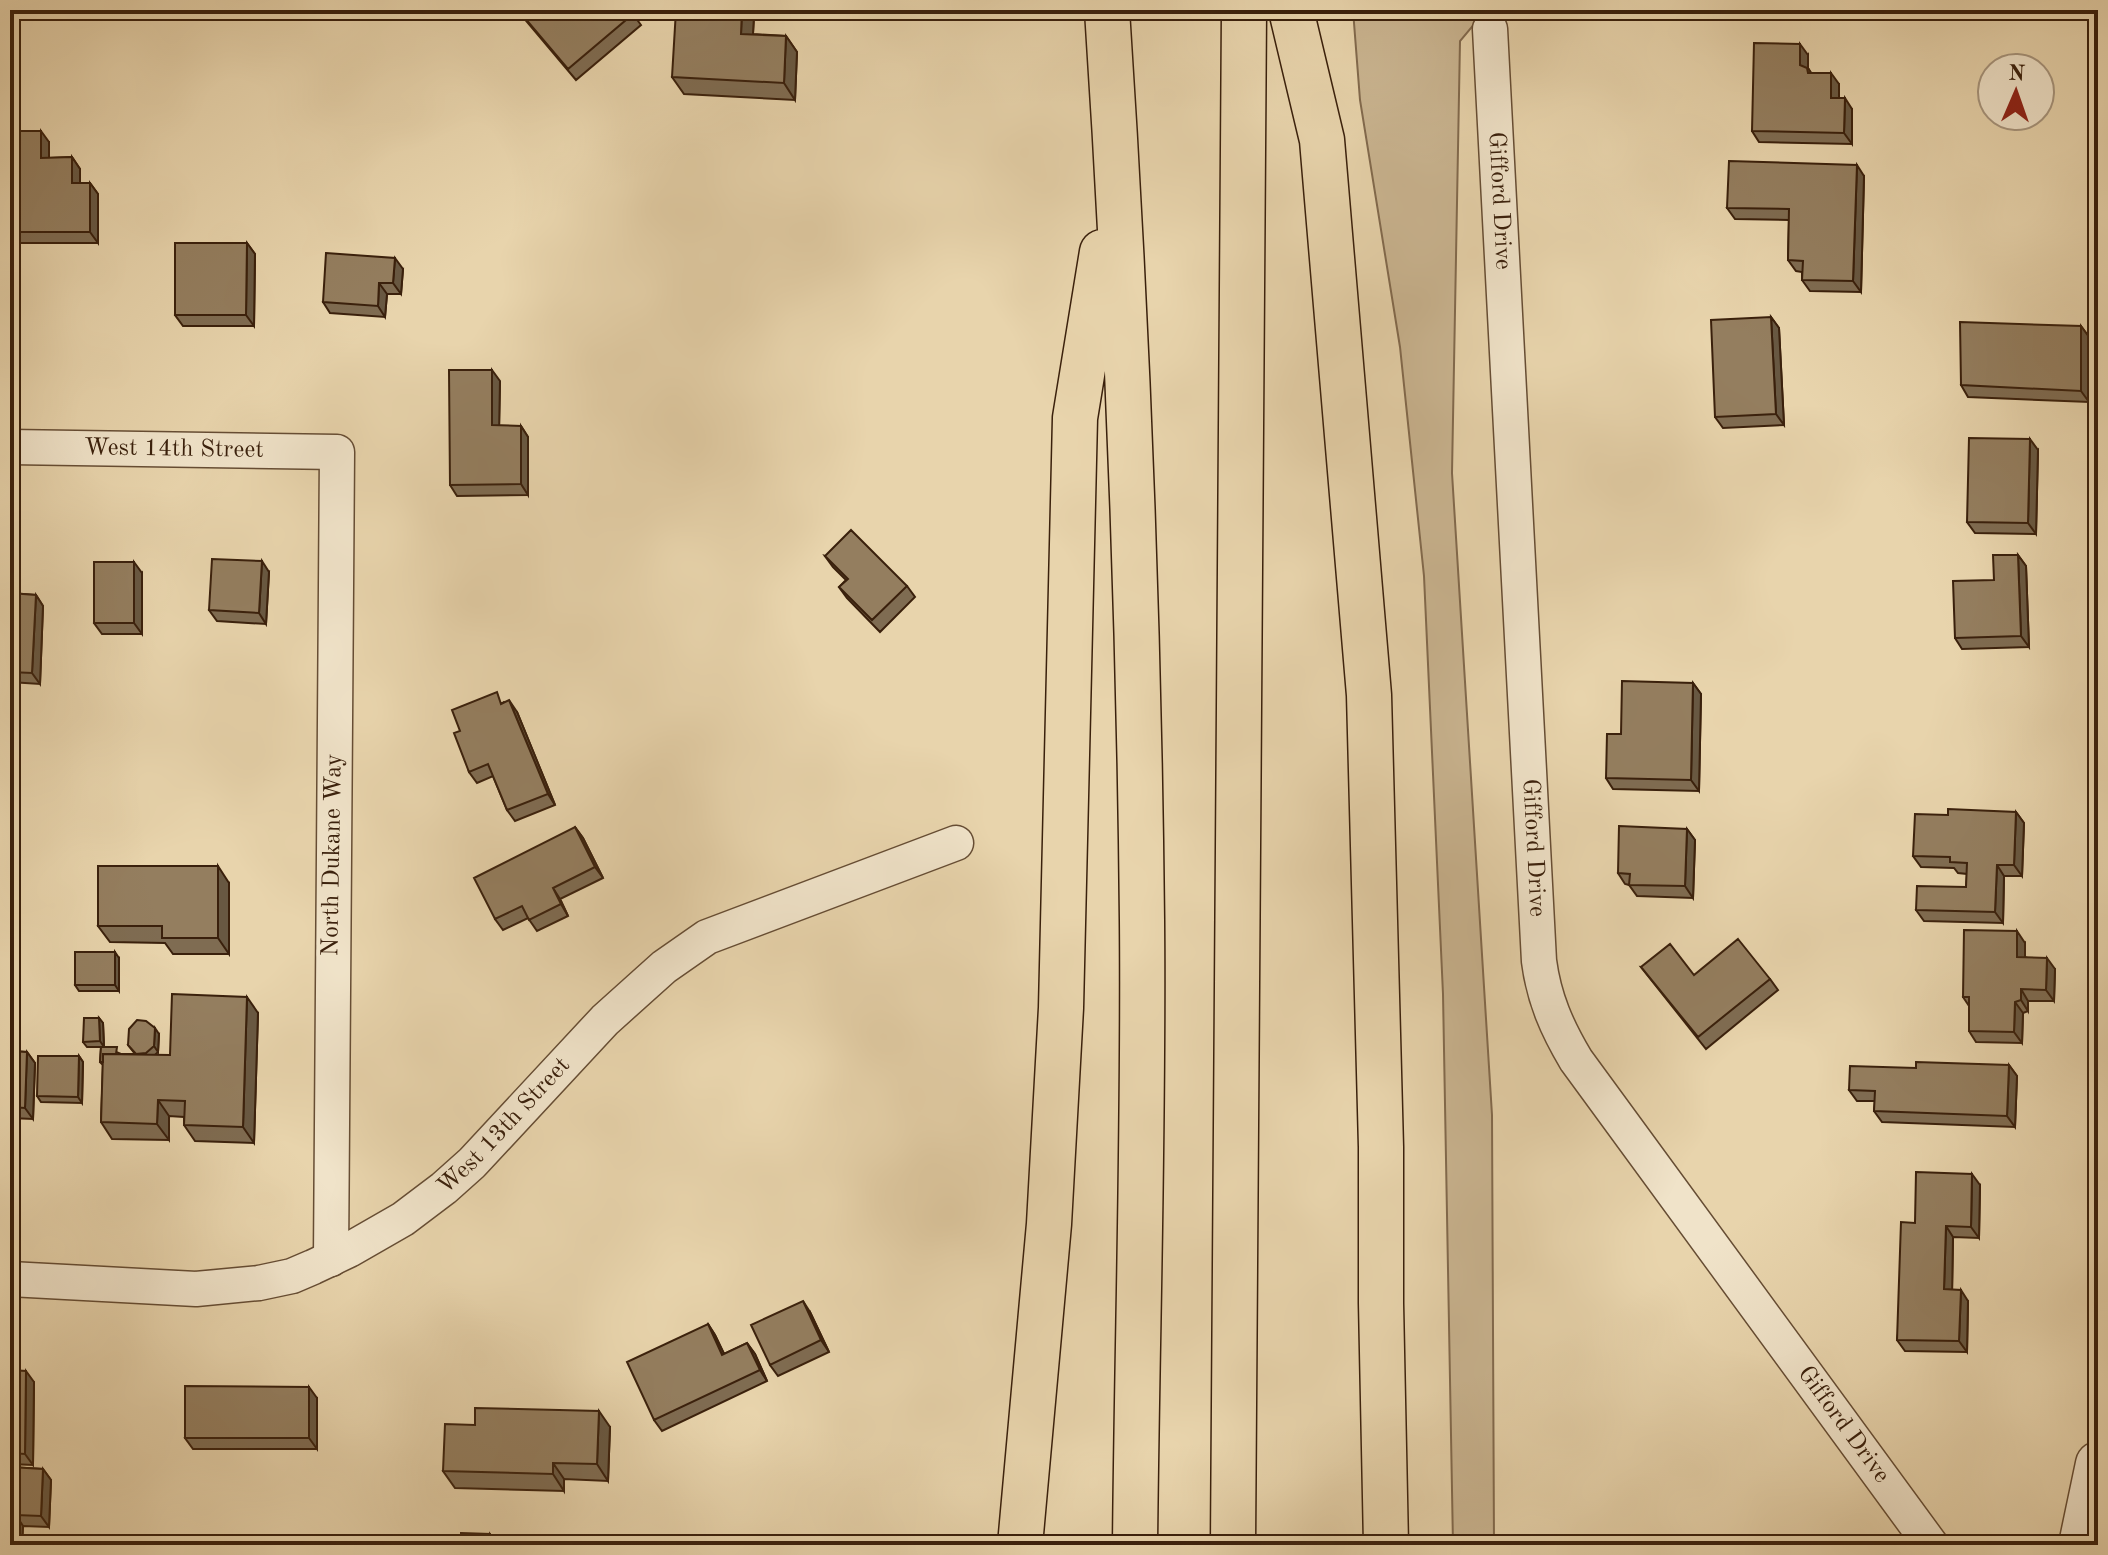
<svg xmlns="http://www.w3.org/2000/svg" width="2108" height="1555" font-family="'Old Standard TT',serif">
  <rect width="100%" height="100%" fill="#e8d4ac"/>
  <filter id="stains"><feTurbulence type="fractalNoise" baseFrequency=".0025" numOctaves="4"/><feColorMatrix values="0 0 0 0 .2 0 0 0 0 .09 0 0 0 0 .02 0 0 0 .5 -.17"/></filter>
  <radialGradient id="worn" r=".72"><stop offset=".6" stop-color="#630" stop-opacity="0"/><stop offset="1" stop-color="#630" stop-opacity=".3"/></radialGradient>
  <!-- green -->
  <path fill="#cab591" stroke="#826a4e" stroke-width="2" d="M1353 10H1486L1460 41 1452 473 1492 1115 1494 1545H1453L1443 994 1424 576 1400 347 1360 100Z"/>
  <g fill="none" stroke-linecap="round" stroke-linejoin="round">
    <defs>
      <g id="minor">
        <path id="s1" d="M1490 29 1539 961C1544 999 1557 1028 1576 1060L1931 1545"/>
        <path id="s2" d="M10 447 337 452 331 1259"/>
        <path id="s3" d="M10 1279 196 1289 259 1283 292 1276 313 1267 349 1250 403 1219 444 1188 472 1163 605 1020 664 967 707 937 956 843"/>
      </g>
      <path id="tertiary" d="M2081 1545 2098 1464"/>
      <path id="motorway" d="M1107 10C1127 313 1139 617 1142 920 1144 1128 1137 1337 1135 1545
        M1291 10 1322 140 1369 695 1381 1147V1303L1386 1545
        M1020 1545 1049 1224 1061 1008 1075 418 1102 252
        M1233 1545 1244 10"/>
    </defs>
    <!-- minor casing -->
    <use href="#minor" stroke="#664d34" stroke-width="37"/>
    <!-- tertiary casing -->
    <use href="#tertiary" stroke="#664d34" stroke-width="47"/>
    <!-- motorway casing -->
    <use href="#motorway" stroke="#3a200c" stroke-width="47"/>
    <!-- minor -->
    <use href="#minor" stroke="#f0e3c9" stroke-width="34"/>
    <!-- tertiary -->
    <use href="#tertiary" stroke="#f0e3c9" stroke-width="44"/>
    <!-- motorway -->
    <use href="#motorway" stroke="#e8d4ac" stroke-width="44"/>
  </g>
  <!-- wall -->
  <path fill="#7f6c52" stroke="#3a200c" stroke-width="2" d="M418 10H486V17L425 20Z
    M517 10H630L641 25 576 80Z
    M754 16 753 34 786 36 797 52 795 100 684 94 672 77Z
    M1808 55V68L1811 73 1839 84V98L1852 109V144L1759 142 1752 131Z
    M10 131 49 142V158L72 157 80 169V183H90L98 194V243H14L10 238Z
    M1864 176 1861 292 1810 291 1802 280V272L1796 271 1788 260 1789 220 1735 219 1727 208Z
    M247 243 255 254 254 326H183L175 315Z
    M403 269 401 294H387L385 317 330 313 323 302Z
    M1771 317 1779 328 1784 425 1723 428 1715 417Z
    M2081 326 2089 337V402L1968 397 1961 385Z
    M500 381 499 426H521L528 437V495L457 496 450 485Z
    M2038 450 2036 534 1975 533 1967 522Z
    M2018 555 2026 566 2029 647 1962 649 1955 638 1994 580Z
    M825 556 907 586 915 597 880 632 847 598 839 587 846 580 833 567Z
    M269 572 266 624 217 621 209 610Z
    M142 573V634H102L94 623Z
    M10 593 36 595 43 606 40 684 10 682Z
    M1693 683 1701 694 1699 791 1613 789 1606 778Z
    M504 702 517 712 555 805 515 821 507 810 493 776 477 783 469 772 460 731Z
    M2016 812 2024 823 2022 876H2004L2003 923 1924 921 1916 910 1966 887 1967 874 1958 873 1954 868 1921 867 1913 856 1948 815Z
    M575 827 583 838 603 878 560 899 568 916 537 931 528 918 503 930 495 919Z
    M1687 829 1695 840 1693 898 1637 896 1629 885 1625 884 1618 873Z
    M229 883V954H173L165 943 110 942 98 926Z
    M2025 943V957L2055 969 2054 1001H2028V1011L2023 1013 2022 1043 1976 1042 1969 1031V1006L1963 997Z
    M119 958V991H79L75 985Z
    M1641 967 1694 975 1770 979 1778 990 1706 1049Z
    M258 1013 254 1143 195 1141 184 1125V1117L169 1116V1140L112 1139 101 1122 103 1065 100 1062 101 1047H87L83 1042 99 1018 103 1023 104 1047 121 1054H135L128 1045 159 1034 158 1052 155 1055H170Z
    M10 1051 27 1052 35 1063 33 1119 10 1118Z
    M79 1056 83 1062 82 1103 41 1102 37 1096Z
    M2009 1065 2017 1076 2015 1127 1882 1122 1874 1111 1875 1101H1857L1849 1090 1916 1068Z
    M1980 1185 1979 1238 1953 1237 1952 1289 1968 1301 1967 1352 1905 1351 1897 1340 1915 1223Z
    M810 1312 829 1352 778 1376 770 1365Z
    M708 1324 715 1335 724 1354 747 1343 755 1354 767 1381 662 1431 654 1420Z
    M10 1370 34 1382 33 1465 10 1464Z
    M317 1398V1449H193L185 1438Z
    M610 1427 608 1481 564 1479V1491L455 1488 443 1471Z
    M10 1467 43 1469 51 1480 49 1527 23 1526 22 1545H10Z"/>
  <!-- shaded-wall -->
  <path fill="#685842" stroke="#3a200c" stroke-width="2" d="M742 10H750L754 16 752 50 741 34Z
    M786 36 797 52 795 100 784 83Z
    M1800 44 1808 55V68L1815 79 1800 65Z
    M1831 73 1839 84V109L1831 98Z
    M1845 98 1852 109V144L1844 133Z
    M41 131 49 142V169L41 158Z
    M72 157 80 169V194L72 183Z
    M1857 165 1864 176 1861 292 1853 281Z
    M90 183 98 194V243L90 232Z
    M247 243 255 254 254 326 246 315Z
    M395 258 403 269 401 294 393 283Z
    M379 283 387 294 385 317 378 306Z
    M1771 317 1779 328 1784 425 1776 414Z
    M2081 326 2089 337V402L2081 391Z
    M492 370 500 381 499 436 492 425Z
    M521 426 528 437V495L521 484Z
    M2030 439 2038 450 2036 534 2028 523Z
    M2018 555 2026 566 2029 647 2021 636Z
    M262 561 269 572 266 624 259 613Z
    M134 562 142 573V634L134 623Z
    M36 595 43 606 40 684 32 673Z
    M1693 683 1701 694 1699 791 1691 780Z
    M509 700 517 712 555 805 548 794Z
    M2016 812 2024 823 2022 876 2014 865Z
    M575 827 583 838 603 878 595 867Z
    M1687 829 1695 840 1693 898 1685 886Z
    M1997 865 2004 876 2003 923 1995 912Z
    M218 866 229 883V954L218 938Z
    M553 888 560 899 568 916 561 904Z
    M2017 931 2025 943V968L2017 957Z
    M115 952 119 958V991L115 985Z
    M2047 958 2055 969 2054 1001 2046 990Z
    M2021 989 2028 1001V1011L2021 1000Z
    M247 997 258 1013 254 1143 243 1127Z
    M2015 1002 2023 1013 2022 1043 2014 1032Z
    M99 1018 103 1023 104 1047 100 1041Z
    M155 1028 159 1034 158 1052 154 1046Z
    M27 1052 35 1063 33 1119 25 1108Z
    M79 1056 83 1062 82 1103 78 1097Z
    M2009 1065 2017 1076 2015 1127 2007 1116Z
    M158 1100 169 1116V1140L157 1124Z
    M1972 1174 1980 1185 1979 1238 1971 1227Z
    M1946 1226 1953 1237 1952 1300 1944 1289Z
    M1961 1290 1968 1301 1967 1352 1959 1341Z
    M803 1301 810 1312 829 1352 821 1340Z
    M708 1324 715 1335 730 1366 722 1355Z
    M747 1343 755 1354 767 1381 760 1370Z
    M26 1371 34 1382 33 1465 25 1454Z
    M309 1387 317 1398V1449L309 1438Z
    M599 1411 610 1427 608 1481 597 1464Z
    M553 1463 564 1479V1491L553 1474Z
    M43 1469 51 1480 49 1527 41 1516Z
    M16 1515 23 1526 22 1545 14 1534Z
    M490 1534 494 1539V1545H490Z"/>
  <!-- building -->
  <path fill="#947e5f" stroke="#3a200c" stroke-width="2" d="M518 10H630L633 14 568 69Z
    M676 10H742L741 34 786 36 784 83 672 77Z
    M1754 43 1800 44V65L1807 68 1808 73H1831V98H1845L1844 133 1752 131Z
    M10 131H41V158L72 157V183H90V232H10Z
    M1729 161 1857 165 1853 281 1802 280 1803 261 1788 260 1789 209 1727 208Z
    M175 243H247L246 315H175Z
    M326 253 395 258 393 283H379L378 306 323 302Z
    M1771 317 1776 414 1715 417 1711 320Z
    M1960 322 2081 326V391L1961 385Z
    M449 370H492V425L521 426V484L450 485Z
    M1969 438 2030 439 2028 523 1967 522Z
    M851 530 907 586 872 620 839 587 848 579 825 556Z
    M1993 555H2018L2021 636 1955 638 1953 581 1994 580Z
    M212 559 262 561 259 613 209 610Z
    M94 562H134V623H94Z
    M10 593 36 595 32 673 10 672Z
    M1622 681 1693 683 1691 780 1606 778 1607 734H1621Z
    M497 692 501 704 509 700 548 794 507 810 488 764 469 772 454 733 460 731 452 710Z
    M1948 809 2016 812 2014 865H1997L1995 912 1916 910 1917 886 1966 887 1967 863 1950 862V857L1913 856 1915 814 1948 815Z
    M1619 826 1687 829 1685 886 1629 885 1630 874 1618 873Z
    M575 827 595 867 553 888 561 904 529 920 522 906 495 919 474 878Z
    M98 866H218V938H162V926H98Z
    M1964 930 2017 931V957L2047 958 2046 990 2021 989V1000L2015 1002 2014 1032 1969 1031V997H1963Z
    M1738 939 1770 979 1698 1037 1641 967 1670 944 1694 975Z
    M75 952H115V985H75Z
    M172 994 247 997 243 1127 184 1125 185 1101 158 1100 157 1124 101 1122 103 1054 170 1055Z
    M84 1018H99L100 1041 83 1042Z
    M137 1020 146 1021 155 1028 154 1046 146 1053 136 1054 128 1045 129 1029Z
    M101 1047H117L116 1054H103V1062H100Z
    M10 1051 27 1052 25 1108 10 1107Z
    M38 1056H79L78 1097 37 1096Z
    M1916 1062 2009 1065 2007 1116 1874 1111 1875 1091 1849 1090 1850 1066 1916 1068Z
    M1916 1172 1972 1174 1971 1227 1946 1226 1944 1289 1961 1290 1959 1341 1897 1340 1901 1222 1915 1223Z
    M803 1301 821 1340 770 1365 751 1325Z
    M708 1324 722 1355 747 1343 760 1370 654 1420 627 1362Z
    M10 1370 26 1371 25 1454 10 1453Z
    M185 1386 309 1387V1438H185Z
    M475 1408 599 1411 597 1464 553 1463V1474L443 1471 445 1424 475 1425Z
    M10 1467 43 1469 41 1516 16 1515 14 1534H10Z
    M461 1533 490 1534V1545H461Z"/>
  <g text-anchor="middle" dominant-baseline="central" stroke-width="7" stroke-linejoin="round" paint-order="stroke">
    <!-- street labels -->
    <g font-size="24" fill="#3a200c" stroke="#f0e3c9">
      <text stroke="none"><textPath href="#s1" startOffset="172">Gifford Drive</textPath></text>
      <text stroke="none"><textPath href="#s2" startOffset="164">West 14th Street</textPath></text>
      <text stroke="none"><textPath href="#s1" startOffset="820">Gifford Drive</textPath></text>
      <text transform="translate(333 855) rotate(-89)">North Dukane Way</text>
      <text stroke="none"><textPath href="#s3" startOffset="546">West 13th Street</textPath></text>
      <text stroke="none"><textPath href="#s1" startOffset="1492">Gifford Drive</textPath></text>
    </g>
  </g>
  <!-- margin -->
  <rect width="2108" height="1555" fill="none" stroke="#e8d4ac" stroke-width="40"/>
  <rect x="12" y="12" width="2084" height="1531" fill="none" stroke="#3a200c" stroke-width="4"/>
  <rect x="20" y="20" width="2068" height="1515" fill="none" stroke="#3a200c" stroke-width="2"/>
  <!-- north arrow -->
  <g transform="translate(2016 92) rotate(2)"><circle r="38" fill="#f0e3c9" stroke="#a7957d" stroke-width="2"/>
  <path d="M0-6L14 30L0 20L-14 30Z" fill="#8f2418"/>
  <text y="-12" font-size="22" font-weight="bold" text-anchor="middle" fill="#3a200c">N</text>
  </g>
  <rect width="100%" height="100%" filter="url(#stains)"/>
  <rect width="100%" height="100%" fill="url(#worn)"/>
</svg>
